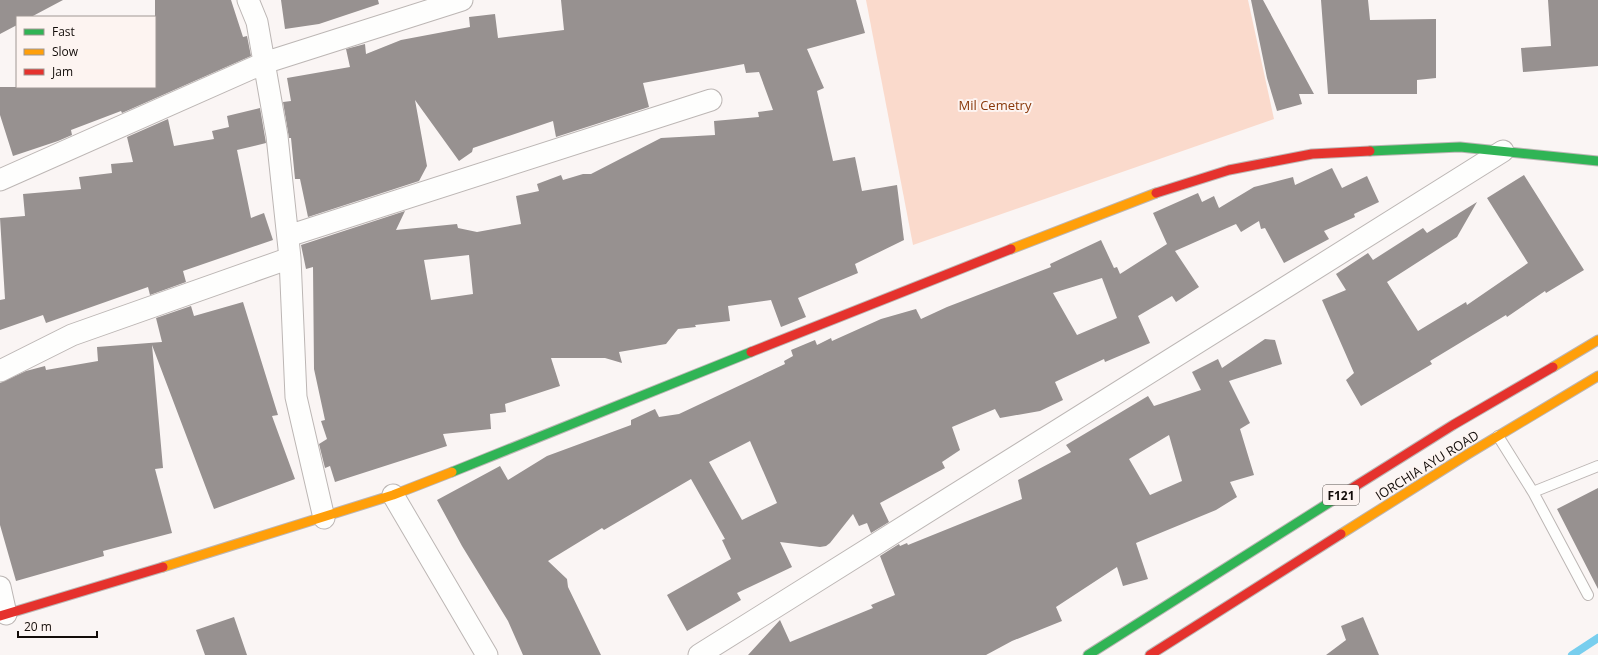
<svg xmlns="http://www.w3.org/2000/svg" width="1598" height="655" font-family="'Open Sans',sans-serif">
  <rect width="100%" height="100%" fill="#faf5f4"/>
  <!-- green -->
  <path fill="#fadacc" d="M866 0H1248L1274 119 913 245Z"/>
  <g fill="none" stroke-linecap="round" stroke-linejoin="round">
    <!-- stream -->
    <path stroke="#78ceee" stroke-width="8" d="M1572 655 1598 638"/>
  </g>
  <!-- building -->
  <path fill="#979190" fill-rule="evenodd" d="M0 0H63L31 17H17V25L0 34Z
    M155 0H231L243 37 247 36 251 56 122 113 121 111 71 130 72 135 58 141 13 156 0 115V87H155Z
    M281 0H378L379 4 319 24 285 29Z
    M561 0H856L865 33 807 49 824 88 817 91 833 161 855 157 862 191 897 185 904 240 855 264 858 273 798 298 806 317 781 327 771 300 728 306 730 321 695 325 696 327 678 329 666 344 619 352 622 363 605 358H551L560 386 505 404 506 412 490 414 491 429 443 434 447 446 335 482 330 466 325 468 319 444 327 439 321 421 325 420 314 369 313 267 306 269 301 245 405 211 396 230 457 224 458 228 477 232 521 224 516 196 539 191 537 184 561 175 563 180 583 174H591L661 138 715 135 714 121 759 117 758 112 773 110 759 72 746 73 744 64 643 83 649 107 556 137 553 121 473 148 472 152 459 161 415 100 427 166 419 181 308 217 300 179H295L291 138H289L283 102 291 101 287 78 350 67 346 49 365 44 366 54 401 40 470 27 469 17 495 14 498 38 564 30ZM469 255 473 294 431 300 424 260Z
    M1251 0H1263L1314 94H1299L1302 104 1277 111 1267 78Z
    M1321 0H1368L1370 20 1436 19V78L1417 80V94H1328Z
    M1548 0H1598V66L1523 72 1521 48 1551 46Z
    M260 108 266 143 237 150 251 218 264 213 273 240 183 271 186 282 150 295 148 287 46 323 43 315 0 330V300L5 299 0 218 25 216 23 194 81 189 79 177 112 173 111 164 133 162 127 137 168 119 174 146 214 139 212 131 229 127 227 116Z
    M1332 168 1342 188 1367 176 1379 202 1354 214 1355 217 1324 231 1329 239 1284 263 1265 228 1261 229 1259 221 1241 232 1236 224 1175 251 1199 287 1176 302 1172 296 1138 316 1150 343 1105 362 1104 359 1055 382 1063 400 1040 411 1000 418 995 409 952 427 960 450 942 462 945 468 880 503 889 522 871 533 867 523 859 526 853 514 830 543 826 546 820 547 780 542 792 567 737 593 741 600 687 631 667 595 731 559 722 540 725 539 691 479 604 530 602 528 548 561 567 579 568 587 601 655H523L508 621 462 546 437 500 500 466 508 480 547 456 631 425V420L655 409 659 417 679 414 785 364 784 361 793 356 791 350 815 340 817 345 831 338 832 341 881 319 916 309 921 319 947 307 1051 267 1050 264 1101 240 1114 268 1117 267 1120 274 1167 244 1153 213 1198 193 1202 202 1214 196 1219 208 1254 187 1293 177 1295 185ZM1102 278 1117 318 1077 335 1053 293ZM750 441 777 503 742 520 709 462Z
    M1524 175 1584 270 1546 293 1545 291 1507 317 1506 315 1430 361 1432 364 1361 406 1346 380 1354 373 1322 300 1346 290 1336 274 1368 253 1373 260 1423 228 1427 233 1477 202 1457 237 1387 282 1418 331 1466 302 1467 305 1528 263 1487 198Z
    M243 302 278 415 272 416 295 479 214 509 152 345 163 468 155 469 172 533 103 551 104 556 16 581 0 525V383L26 371 45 366 46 370 98 361 97 347 162 342 156 318 191 306 194 316Z
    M1265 339 1275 340 1282 364 1229 381 1250 423 1240 429 1254 475 1230 482 1237 497 1216 510 1136 543 1148 579 1123 586 1117 567 1056 607 1062 621 1012 641 986 655H748L780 620 790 642 873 608 871 605 895 595 880 556 899 544 900 546 907 543 908 545 1022 499 1018 480 1071 452 1066 445 1148 396 1154 406 1201 390 1192 372 1218 359 1222 368ZM1169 435 1182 481 1150 495 1129 459Z
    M1598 488V589L1557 509Z
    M234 617 247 655H205L196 630Z
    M1363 617 1379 655H1326L1346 640 1341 626Z"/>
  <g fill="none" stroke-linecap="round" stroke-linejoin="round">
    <defs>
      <path id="lane" d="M1498 436 1533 492 1588 595
        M1533 492 1598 466"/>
      <path id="street" d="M248 0 257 22 277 136 290 258 296 397 324 518
        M0 180 264 63 462 0
        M288 236 711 100
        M0 371 72 335 290 258
        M393 495 487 655
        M0 587 6 614
        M699 655 1503 151"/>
      <path id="fast" d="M1370 151 1460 147 1598 161
        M452 472 751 352
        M1088 655 1346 492"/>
      <path id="slow" d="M1011 249 1156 193
        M1553 367 1598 340
        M1341 534 1468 454 1598 376
        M163 567 393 495 452 472"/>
      <path id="jam" d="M1156 193 1229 170 1312 154 1370 151
        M751 352 1011 249
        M1346 492 1453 425 1553 367
        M0 616 163 567
        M1150 655 1341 534"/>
    </defs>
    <!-- lane casing -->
    <use href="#lane" stroke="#bcb6b4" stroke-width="12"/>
    <!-- street casing -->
    <use href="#street" stroke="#bcb6b4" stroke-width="23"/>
    <!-- fast casing -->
    <use href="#fast" stroke="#bcb6b4" stroke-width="11"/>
    <!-- slow casing -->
    <use href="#slow" stroke="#bcb6b4" stroke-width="11"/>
    <!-- jam casing -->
    <use href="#jam" stroke="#bcb6b4" stroke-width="11"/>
    <!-- lane -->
    <use href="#lane" stroke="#fefefd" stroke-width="10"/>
    <!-- street -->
    <use href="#street" stroke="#fefefd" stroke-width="21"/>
    <!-- fast -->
    <use href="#fast" stroke="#30b455" stroke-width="9"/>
    <!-- slow -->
    <use href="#slow" stroke="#ff9f0a" stroke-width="9"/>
    <!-- jam -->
    <use href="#jam" stroke="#e5322d" stroke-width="9"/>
  </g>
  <g text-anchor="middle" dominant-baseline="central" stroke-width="4" stroke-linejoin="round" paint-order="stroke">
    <!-- shield labels -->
    <rect fill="#fdf4f1" stroke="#58524f" stroke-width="1" x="1323" y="485" width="36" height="20" rx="3"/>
    <g font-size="12" font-weight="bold" fill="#120c09">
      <text x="1341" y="495">F121</text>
    </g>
    <!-- park labels -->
    <g font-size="13" fill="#893708" stroke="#fdf4f1">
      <text x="995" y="105">Mil Cemetry</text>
    </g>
    <!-- street labels -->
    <g font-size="13" fill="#120c09" stroke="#fdf4f1">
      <text transform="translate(1427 465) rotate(-32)">IORCHIA AYU ROAD</text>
    </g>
  </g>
  <!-- legend -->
  <rect x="16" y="16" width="140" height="72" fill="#fdf4f1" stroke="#9f9794"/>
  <rect x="24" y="29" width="20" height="6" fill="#30b455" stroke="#9f9794"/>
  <text x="52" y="36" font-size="12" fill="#120c09">Fast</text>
  <rect x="24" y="49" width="20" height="6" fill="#ff9f0a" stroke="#9f9794"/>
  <text x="52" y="56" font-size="12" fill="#120c09">Slow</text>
  <rect x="24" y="69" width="20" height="6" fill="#e5322d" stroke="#9f9794"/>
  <text x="52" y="76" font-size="12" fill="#120c09">Jam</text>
  <!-- scale -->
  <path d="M18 631v6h79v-6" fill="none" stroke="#120c09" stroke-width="2"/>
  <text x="24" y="631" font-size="12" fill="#120c09" stroke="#fdf4f1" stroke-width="3" paint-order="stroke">20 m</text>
</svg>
